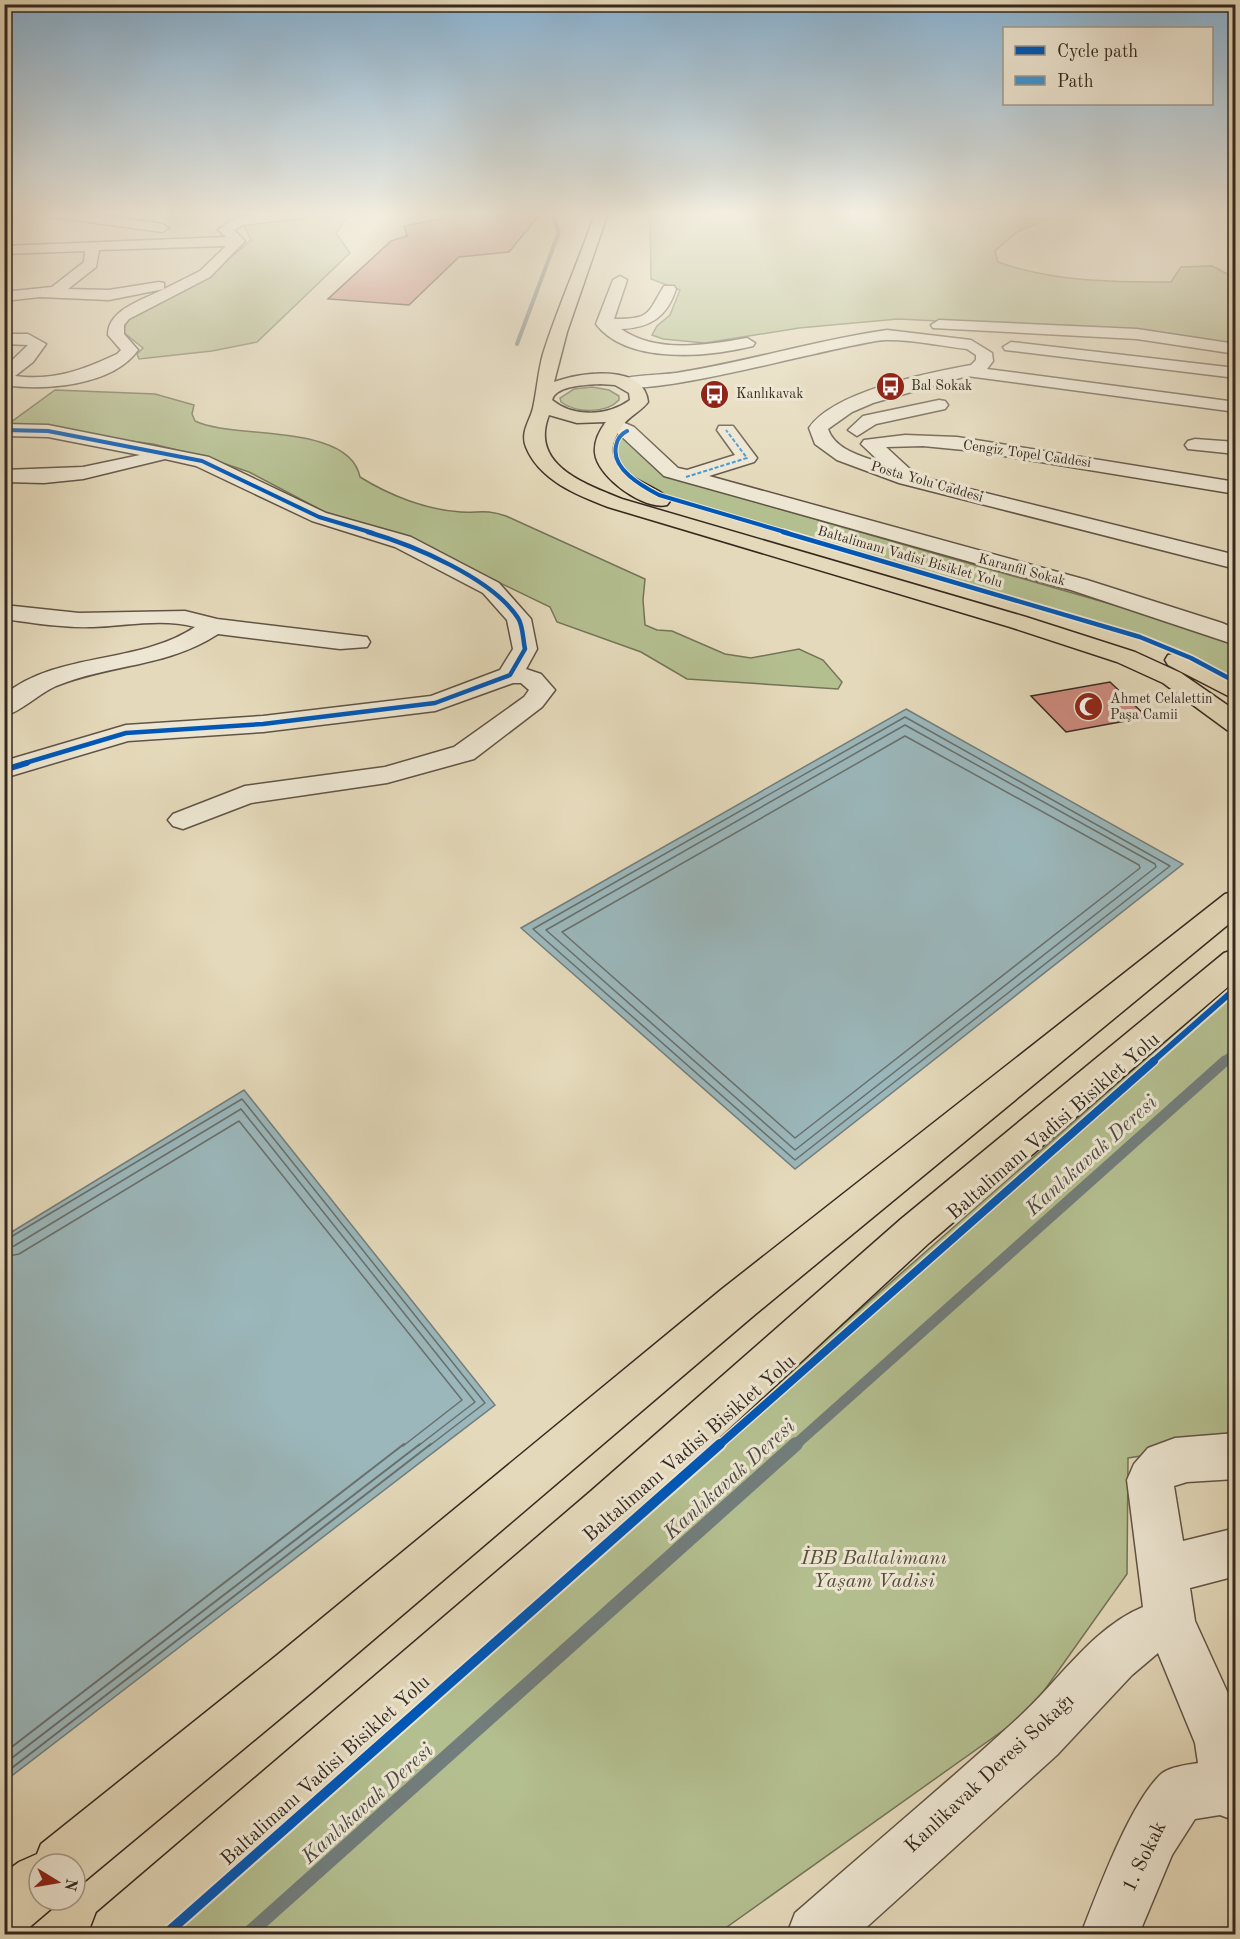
<svg xmlns="http://www.w3.org/2000/svg" width="1240" height="1939" font-family="'Old Standard TT',serif">
  <rect width="100%" height="100%" fill="#e4d9ba"/>
  <filter id="stains"><feTurbulence type="fractalNoise" baseFrequency=".00333" numOctaves="4"/><feColorMatrix values="0 0 0 0 .2 0 0 0 0 .09 0 0 0 0 .02 0 0 0 .5 -.17"/></filter>
  <radialGradient id="worn" r=".72"><stop offset=".6" stop-color="#630" stop-opacity="0"/><stop offset="1" stop-color="#630" stop-opacity=".3"/></radialGradient>
  <!-- green -->
  <path fill="#b4bf90" stroke="#747458" stroke-width="1.5" d="M327 213 349 215 336 233 350 253 257 342 212 351 139 359 137 354 143 348 123 332 126 322 136 313 211 274 251 240 243 224Z
    M650 213H1062L1017 232 995 251 998 262C1053 282 1113 282 1171 282L1181 267 1212 266 1235 278V344L1136 331 898 319 799 328 705 343 663 339 652 335 657 326 670 315 680 290 651 279Z
    M592 387 609 390 619 396V400C606 414 576 413 561 402L560 398 574 389Z
    M55 390 155 394 194 405 192 414 195 421C233 440 349 422 360 477 389 495 426 510 461 512 480 513 485 509 506 516L645 579 643 600 645 625 657 630 672 631 725 654 751 658 799 649 823 660 842 682 838 689 687 679 641 652 557 622 550 607 409 539 325 512 249 472 205 457 153 444 7 425Z
    M618 434 669 477 1208 632 1235 645V684L1191 660 1136 637 658 496C636 481 602 466 618 434Z
    M1235 980V1442L1128 1458 1127 1574 1029 1712 717 1934H149Z"/>
  <!-- water -->
  <path fill="#9bb7bb" stroke="#727e7d" stroke-width="1.5" d="M906 709 1183 864 795 1169 521 928Z
    M244 1090 495 1405 5 1781V1236Z"/>
  <g fill="none" stroke-linecap="round" stroke-linejoin="round">
    <!-- shore-far1 -->
    <path stroke="#68706d" stroke-width="1.5" d="M905 717 1170 866 795 1160 533 929Z
      M905 725 1155 864 1156 867 795 1150 546 930Z
      M905 736 1139 865 1140 868 795 1138 562 932Z
      M4 1241 242 1099 485 1403 429 1446
      M4 1248 14 1246 241 1109 475 1402 418 1446
      M4 1257 19 1254 239 1121 462 1400 403 1446"/>
    <!-- shore -->
    <path stroke="#68706d" stroke-width="2" d="M4 1753 404 1444
      M4 1764 420 1444
      M4 1774 431 1444"/>
    <!-- stream-far3 -->
    <path stroke="#727e7d" stroke-width="4" d="M517 344 559 232 551 213"/>
    <!-- stream-far2 -->
    <path stroke="#727e7d" stroke-width="8" d="M1223 1062 1236 1051"/>
    <!-- stream-far1 -->
    <path stroke="#727e7d" stroke-width="11" d="M794 1446 1225 1061"/>
    <!-- stream -->
    <path stroke="#727e7d" stroke-width="14" d="M248 1934 796 1444"/>
  </g>
  <!-- building -->
  <path fill="#ce8b80" stroke="#35281f" stroke-width="1.5" d="M446 213H541L509 252 459 257 409 305 328 299 391 241 407 236 404 226 440 219Z
    M1110 682 1147 717 1066 732 1031 696Z"/>
  <g fill="none" stroke-linecap="round" stroke-linejoin="round">
    <defs>
      <path id="minor" d="M4 213H27L4 219Z
        M45 213H104L103 215 162 224 169 228 162 232 51 217Z
        M271 213H312L306 217 243 225 234 230 245 241 210 277 129 319 124 325V334L138 350C113 386 44 391 4 385V368L28 345 4 344V334H28L46 344 33 362 15 376C54 381 83 370 117 354L121 350 108 335C108 309 143 300 164 289L109 300 40 297 4 301V292L52 287 84 262 85 251 4 254V246L226 237 218 230 235 218ZM226 246 200 271 164 289V283L159 282 109 290 68 289 96 267 99 250Z
        M620 276 627 280 614 319C651 319 647 314 664 286H674L676 289C667 317 650 328 621 329 657 354 706 345 747 338L755 343 753 346C709 357 627 365 596 324L613 280Z
        M939 320 1137 329 1236 344V354L1137 339 933 328 931 325Z
        M887 330 971 340 992 353 993 361 987 369 1236 402V412L967 376 873 403 852 412 828 429C835 450 862 456 881 463L861 444 864 440 905 435 957 437 1236 482V494L974 451 923 446 886 447 912 471 910 474 913 475 1236 555V569L899 483 837 460 815 444 809 428C834 391 928 373 971 365L976 360V355L967 349C941 346 911 339 885 340 847 342 630 405 614 383 620 375 663 375 676 373 747 362 816 340 887 330Z
        M1011 342 1236 368V378L1005 350 1003 347Z
        M939 400 945 401 948 405 945 409 876 424 857 436 848 430 863 416Z
        M613 418 634 427 678 468 687 470 735 455 717 430 719 426H733L757 458 754 462 709 476 1087 580 1222 623 1236 629V645L1071 590 664 476 620 435 604 424Z
        M4 424 48 425 209 457 326 513 411 537 499 583 531 619 537 649 526 669 541 674 555 690 542 707 474 759 387 783 251 803 183 829 173 826 168 820 173 814 245 786 385 767 454 747 524 697 529 690 521 683H513L435 711 263 732 128 741 4 778V761L126 725 263 716 431 696 500 670 513 649 507 620 483 593 395 547 312 521 196 466 165 459 83 479 44 483 4 482V470L83 467 140 455 48 437 4 436Z
        M1195 439 1236 442V454L1188 449 1185 445 1188 441Z
        M4 605 79 613 185 611 217 619 367 637 370 642 367 647 340 649 218 634C168 667 110 664 56 686 38 694 21 712 4 716V695C58 651 138 665 195 627 163 618 126 626 93 627 63 628 34 623 4 619Z
        M1236 1433V1479L1187 1482 1174 1486 1183 1541 1236 1528V1576L1190 1588 1195 1621 1236 1711V1821L1220 1815 1195 1819 1172 1855 1139 1934H1081C1098 1891 1128 1808 1159 1776 1167 1767 1186 1765 1198 1763L1195 1743 1158 1653 1132 1675 1057 1755 859 1934H787L795 1913C869 1848 945 1785 1018 1718 1058 1682 1092 1628 1143 1607L1127 1480 1134 1464 1148 1448 1175 1438Z"/>
      <path id="major" d="M595 213H608L567 332 554 382C580 372 644 363 648 402 641 412 628 416 621 428 589 475 656 480 670 501L667 505C645 511 597 477 595 453 594 442 599 431 606 422L577 423 549 415C529 465 585 484 622 499L1026 617 1135 652 1181 673 1236 711V732L1227 730 1163 683 1117 662 1010 627 608 507C577 495 539 480 526 447 520 432 530 421 533 408 537 390 538 372 543 354 558 306 579 261 595 213ZM600 384 615 385 629 393 630 400C608 416 574 418 552 400 556 385 587 385 600 384Z
        M1177 653 1236 681V700L1168 665 1165 660 1168 655Z
        M1236 891V918L752 1317 312 1692 81 1884 75 1887V1864H39V1900H60L59 1902 25 1931 4 1934V1873L19 1862 37 1854 41 1844 276 1656 722 1289 1225 894Z
        M1236 949V980L929 1243 625 1525 162 1934H89L97 1913 591 1491 901 1219 1224 953Z"/>
    </defs>
    <!-- minor casing -->
    <use href="#minor" stroke="#615446" stroke-width="3"/>
    <!-- major casing -->
    <use href="#major" stroke="#35281f" stroke-width="3"/>
    <!-- minor -->
    <use href="#minor" fill="#ede6d2" fill-rule="evenodd"/>
    <!-- major -->
    <use href="#major" fill="#e4d9ba" fill-rule="evenodd"/>
    <!-- quiet -->
    <path stroke="#3e96d5" stroke-width="2" stroke-dasharray="4 2" stroke-linecap="butt" d="M686 477 747 458 726 430"/>
    <defs>
      <path id="cycleway-far4" d="M4 430 48 431 202 461 319 517 373 533
        M627 431C621 434 617 439 616 446 611 469 642 486 659 495L788 533"/>
      <path id="cycleway-far3" d="M783 532 1140 637 1191 658 1236 682
        M22 764 126 733 263 724 435 703 510 675 525 649C523 640 523 625 518 618 492 578 413 545 368 532"/>
      <path id="cycleway-far2" d="M4 770 27 763
        M1152 1062 1236 988"/>
      <path id="cycleway-far1" d="M718 1446 1154 1061"/>
      <path id="cycleway" d="M166 1934 720 1444"/>
    </defs>
    <!-- cycleway-far4 casing -->
    <use href="#cycleway-far4" stroke="#ede6d2" stroke-width="6"/>
    <!-- cycleway-far3 casing -->
    <use href="#cycleway-far3" stroke="#ede6d2" stroke-width="8"/>
    <!-- cycleway-far2 casing -->
    <use href="#cycleway-far2" stroke="#ede6d2" stroke-width="10"/>
    <!-- cycleway-far1 casing -->
    <use href="#cycleway-far1" stroke="#ede6d2" stroke-width="11"/>
    <!-- cycleway casing -->
    <use href="#cycleway" stroke="#ede6d2" stroke-width="14"/>
    <!-- cycleway-far4 -->
    <use href="#cycleway-far4" stroke="#0057b8" stroke-width="4"/>
    <!-- cycleway-far3 -->
    <use href="#cycleway-far3" stroke="#0057b8" stroke-width="4.5"/>
    <!-- cycleway-far2 -->
    <use href="#cycleway-far2" stroke="#0057b8" stroke-width="6"/>
    <!-- cycleway-far1 -->
    <use href="#cycleway-far1" stroke="#0057b8" stroke-width="8"/>
    <!-- cycleway -->
    <use href="#cycleway" stroke="#0057b8" stroke-width="10"/>
  </g>
  <!-- sky -->
  <linearGradient id="sky" x2="0" y2="1"><stop stop-color="#89b5d6"/><stop offset="0.44" stop-color="#f3eee0"/><stop offset="1" stop-color="#f3eee0" stop-opacity="0"/></linearGradient>
  <rect width="1240" height="485" fill="url(#sky)"/>
  <!-- icons -->
  <defs>
    <symbol id="bus-disc" viewBox="-11 -11 22 22"><circle r="9.5" fill="#8f2418" stroke="#ede6d2"/><path d="M-5-6H5V4H4V6H2V4H-2V6H-4V4H-5ZM-3.5-4V0h7V-4ZM-3.5 1.2v1.5H-2V1.2ZM2 1.2v1.5H3.5V1.2Z" fill="#fff"/></symbol>
    <symbol id="mosque-disc" viewBox="-11 -11 22 22"><circle r="9.5" fill="#8f2418" stroke="#ede6d2"/><path d="M3.5-4.9A6 6 0 1 0 3.5 4.9A5 5 0 1 1 3.5-4.9Z" fill="#fff"/></symbol>
  </defs>
  <g fill-rule="evenodd">
    <use href="#bus-disc" x="874" y="370" width="33" height="33"/>
    <use href="#bus-disc" x="698" y="378" width="33" height="33"/>
    <use href="#mosque-disc" x="1072" y="690" width="33" height="33"/>
  </g>
  <g text-anchor="middle" dominant-baseline="central" stroke-width="6" stroke-linejoin="round" paint-order="stroke">
    <!-- far-poi labels -->
    <g font-size="14" fill="#35281f" stroke="#ede6d2" text-anchor="start">
      <text x="911" y="386">Bal Sokak</text>
      <text x="736" y="394">Kanlıkavak</text>
      <text x="1110" y="699">Ahmet Celalettin<tspan x="1110" dy="16">Paşa Camii</tspan></text>
    </g>
    <!-- far-street labels -->
    <g font-size="14" fill="#35281f" stroke="#ede6d2">
      <text transform="translate(1027 454) rotate(8)">Cengiz Topel Caddesi</text>
      <text transform="translate(927 482) rotate(16)">Posta Yolu Caddesi</text>
      <text transform="translate(910 557) rotate(16)">Baltalimanı Vadisi Bisiklet Yolu</text>
      <text transform="translate(1022 570) rotate(15)">Karanfil Sokak</text>
    </g>
    <!-- near-street labels -->
    <g font-size="20" fill="#35281f" stroke="#ede6d2">
      <text transform="translate(1054 1127) rotate(-41)">Baltalimanı Vadisi Bisiklet Yolu</text>
      <text transform="translate(690 1449) rotate(-41)">Baltalimanı Vadisi Bisiklet Yolu</text>
      <text transform="translate(326 1771) rotate(-42)">Baltalimanı Vadisi Bisiklet Yolu</text>
      <text transform="translate(990 1774) rotate(-43)">Kanlikavak Deresi Sokağı</text>
      <text transform="translate(1145 1857) rotate(-64)">1. Sokak</text>
    </g>
    <!-- near-park labels -->
    <g font-size="20" font-style="italic" fill="#554e3b" stroke="#ede6d2">
      <text x="874" y="1559">İBB Baltalimanı<tspan x="874" dy="23">Yaşam Vadisi</tspan></text>
    </g>
    <!-- near-water labels -->
    <g font-size="21" font-style="italic" fill="#4e4c46" stroke="#ede6d2">
      <text transform="translate(1092 1156) rotate(-42)">Kanlıkavak Deresi</text>
      <text transform="translate(730 1480) rotate(-42)">Kanlıkavak Deresi</text>
      <text transform="translate(368 1804) rotate(-42)">Kanlıkavak Deresi</text>
    </g>
  </g>
  <!-- margin -->
  <rect width="1240" height="1939" fill="none" stroke="#e4d9ba" stroke-width="24"/>
  <rect x="6" y="6" width="1228" height="1927" fill="none" stroke="#35281f" stroke-width="3"/>
  <rect x="12" y="12" width="1216" height="1915" fill="none" stroke="#35281f" stroke-width="1.5"/>
  <!-- legend -->
  <rect x="1003" y="27" width="210" height="78" fill="#ede6d2" stroke="#a39a8a" stroke-width="1.5"/>
  <rect x="1015" y="46" width="30" height="9" fill="#0057b8" stroke="#a39a8a" stroke-width="1.5"/>
  <text x="1057" y="57" font-size="18" fill="#35281f">Cycle path</text>
  <rect x="1015" y="76" width="30" height="9" fill="#3e96d5" stroke="#a39a8a" stroke-width="1.5"/>
  <text x="1057" y="87" font-size="18" fill="#35281f">Path</text>
  <!-- north arrow -->
  <g transform="translate(57 1882) rotate(101)"><circle r="28" fill="#ede6d2" stroke="#a39a8a" stroke-width="1.5"/>
  <path d="M0-4.5L10 22L0 15L-10 22Z" fill="#8f2418"/>
  <text y="-9" font-size="16" font-weight="bold" text-anchor="middle" fill="#35281f">N</text>
  </g>
  <rect width="100%" height="100%" filter="url(#stains)"/>
  <rect width="100%" height="100%" fill="url(#worn)"/>
</svg>
